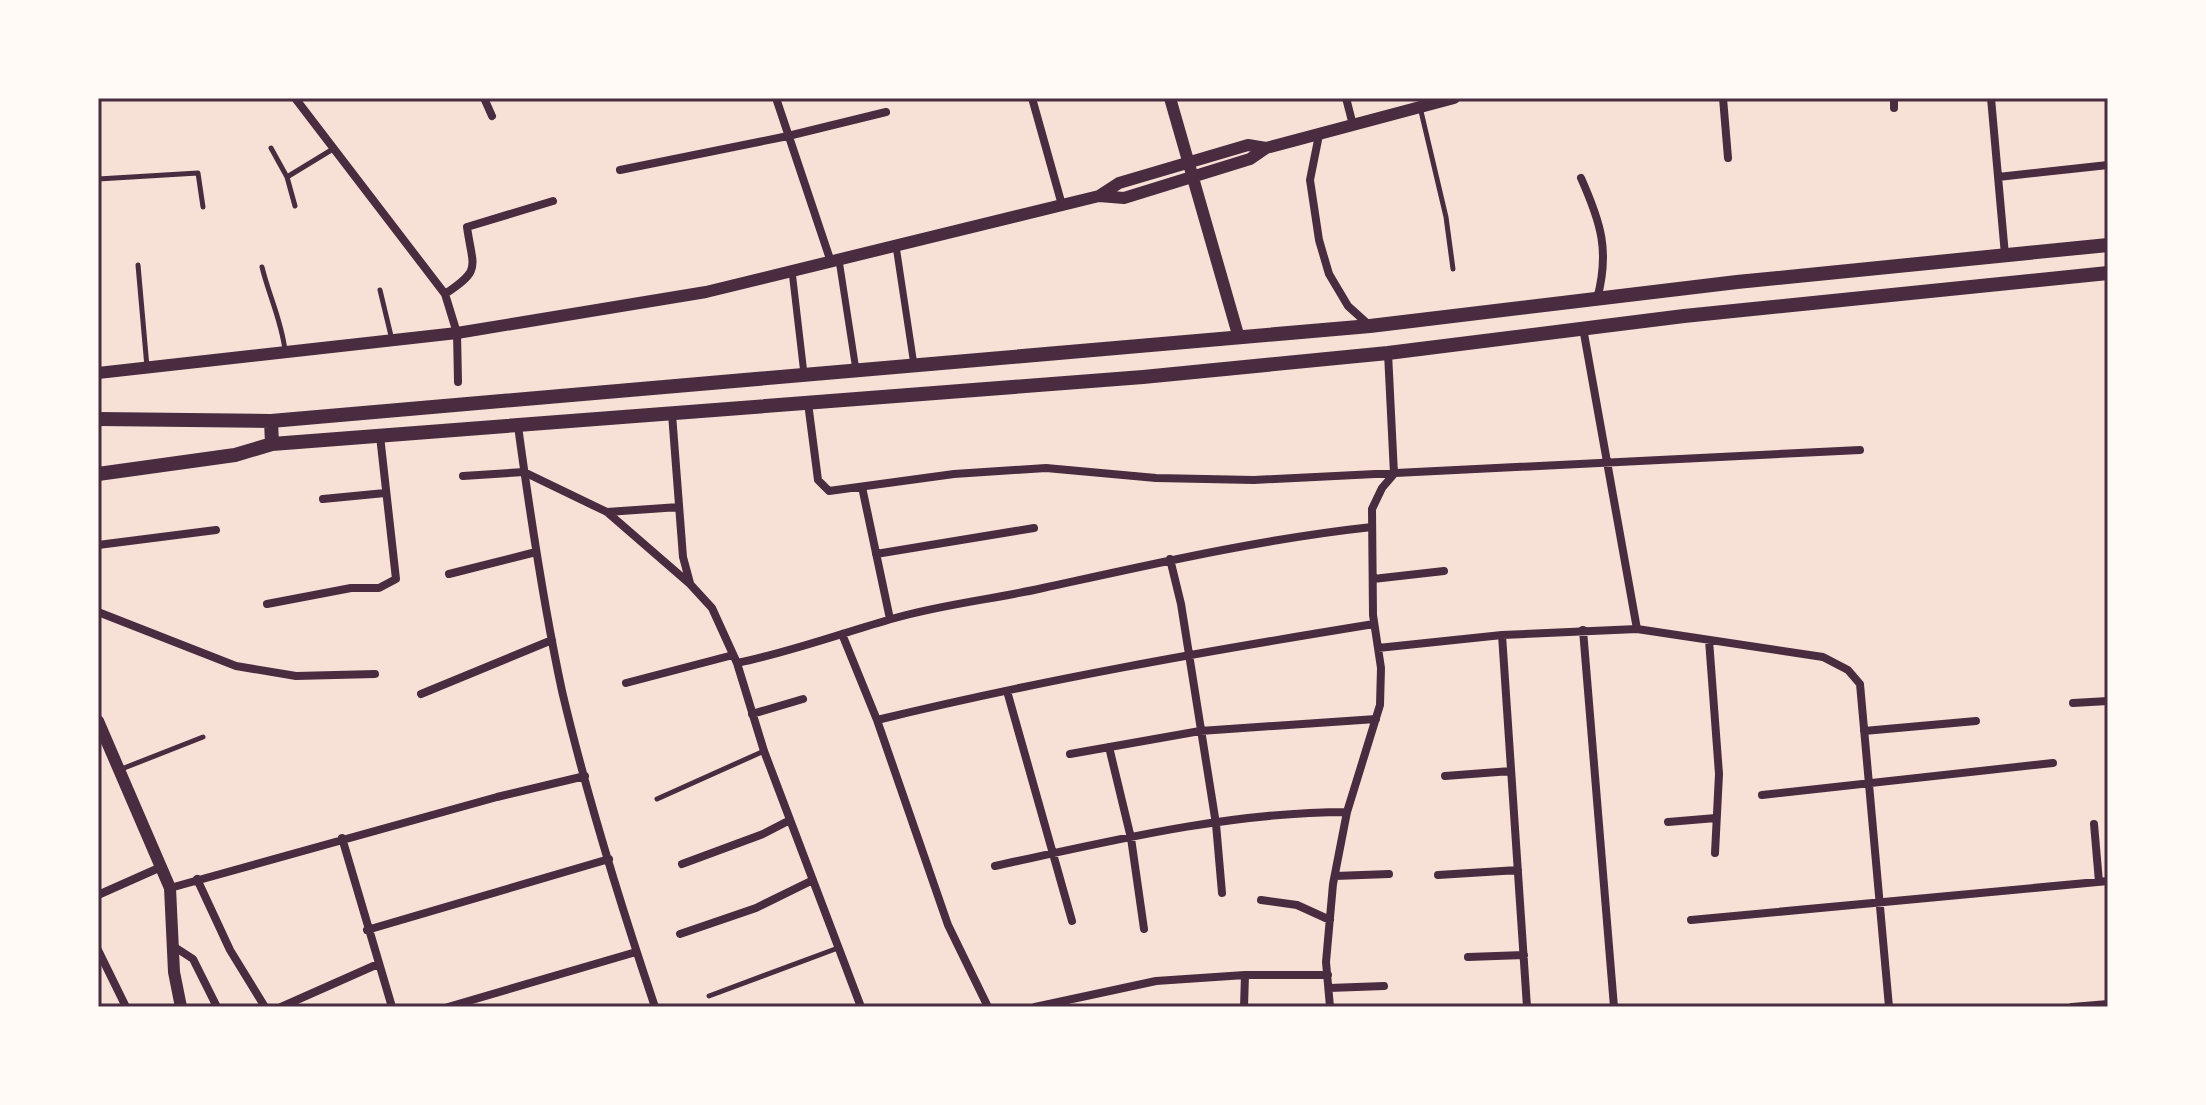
<svg xmlns="http://www.w3.org/2000/svg" width="2206" height="1105" font-family="Barlow,sans-serif">
  <rect width="100%" height="100%" fill="#f7e1d7"/>
  <g fill="none" stroke-linecap="round" stroke-linejoin="round">
    <!-- service -->
    <path stroke="#4a2c40" stroke-width="5" d="M1420 107 1446 217 1453 269
      M271 148 287 177 295 206
      M287 177 333 149
      M98 179 198 173 203 207
      M138 265 147 367
      M262 267C269 296 281 319 285 350
      M380 290 392 340
      M119 770 203 737
      M657 799 764 751
      M709 996 838 948"/>
    <!-- pedestrian -->
    <path stroke="#4a2c40" stroke-width="7" d="M896 246 914 365
      M839 260 856 370
      M792 271 804 374"/>
    <!-- minor -->
    <path stroke="#4a2c40" stroke-width="8" d="M295 98 445 294 457 333 458 382
      M484 98 492 116
      M776 98 831 262
      M1032 98 1062 205
      M1346 98 1353 125
      M1723 98 1728 158
      M1894 98V108
      M1991 98 2005 255
      M1319 135 1310 180 1319 240 1329 274 1348 306 1369 325
      M620 170 788 136 886 112
      M1998 177 2108 165
      M1581 178C1601 223 1610 251 1597 299
      M445 294C482 269 473 269 467 227L553 201
      M1583 328 1637 629
      M808 403 818 480 829 491 954 474 1046 468 1156 478 1254 480 1860 450
      M672 414 683 557 690 583
      M518 426C530 514 543 603 562 691 587 797 620 903 655 1007
      M463 476 524 472 607 512 690 584 712 608 737 663 764 751 861 1007
      M862 487 890 619
      M323 499 385 493
      M607 512 679 507
      M98 545 216 530
      M876 554 1034 528
      M1170 559 1181 604 1216 824 1222 893
      M449 574 536 552
      M1373 579 1444 571
      M267 604 351 588H379L396 579 380 436
      M98 612 236 666 296 676 375 674
      M1583 630 1614 1007
      M842 634 877 720 948 925 988 1007
      M1502 635 1527 1007
      M1709 640 1719 774 1715 853
      M1378 648 1502 635 1637 629 1823 657 1848 670 1860 684 1889 1007
      M737 663C791 652 842 633 895 618 944 604 994 599 1043 588 1153 564 1261 539 1372 527
      M626 683 733 655
      M1007 691 1072 921
      M421 694 552 640
      M2073 703 2108 701
      M752 714 803 699
      M877 720C1041 680 1207 651 1374 624
      M1864 731 1976 721
      M1109 747 1131 838 1144 929
      M1070 754 1200 731 1376 719
      M1445 776 1511 771
      M1762 795 2053 763
      M1668 822 1716 818
      M2094 824 2099 882
      M342 838 392 1007
      M682 864 763 834 790 820
      M995 866C1110 841 1229 812 1347 812
      M1438 875 1518 870
      M1335 876 1389 874
      M197 879 230 950 265 1007
      M170 888 497 797 585 776
      M98 895 161 867
      M1261 900 1297 905 1330 920
      M1691 920 2108 881
      M367 930 609 859
      M680 934 756 908 813 880
      M173 946 193 959 217 1007
      M98 950 126 1007
      M1468 957 1524 955
      M1329 988 1384 986
      M281 1007 378 964
      M448 1007 636 952
      M1035 1007 1156 981 1245 975H1328
      M1244 1007 1245 975
      M1330 1007 1326 962 1333 884 1347 812 1380 705 1381 668 1373 615 1372 509 1382 488 1394 474 1388 353
      M2072 1007 2108 1004"/>
    <!-- secondary -->
    <path stroke="#4a2c40" stroke-width="12" d="M1170 98 1239 338
      M1099 196 1119 183 1248 145 1266 148
      M98 373 457 333 706 292 1099 196 1124 198 1250 159 1266 148 1454 98
      M98 721 170 888 174 972 181 1007"/>
    <!-- primary -->
    <path stroke="#4a2c40" stroke-width="14" d="M98 419 271 421 272 444
      M271 421 1370 326 1737 282 2108 245
      M98 474 235 455 272 444 1143 377 1388 353 1684 316 2108 273"/>
  </g>
  <!-- border -->
  <rect width="2206" height="1105" fill="none" stroke="#fffaf5" stroke-width="200"/>
  <rect x="100" y="100" width="2006" height="905" fill="none" stroke="#4a2c40" stroke-width="3"/>
</svg>
